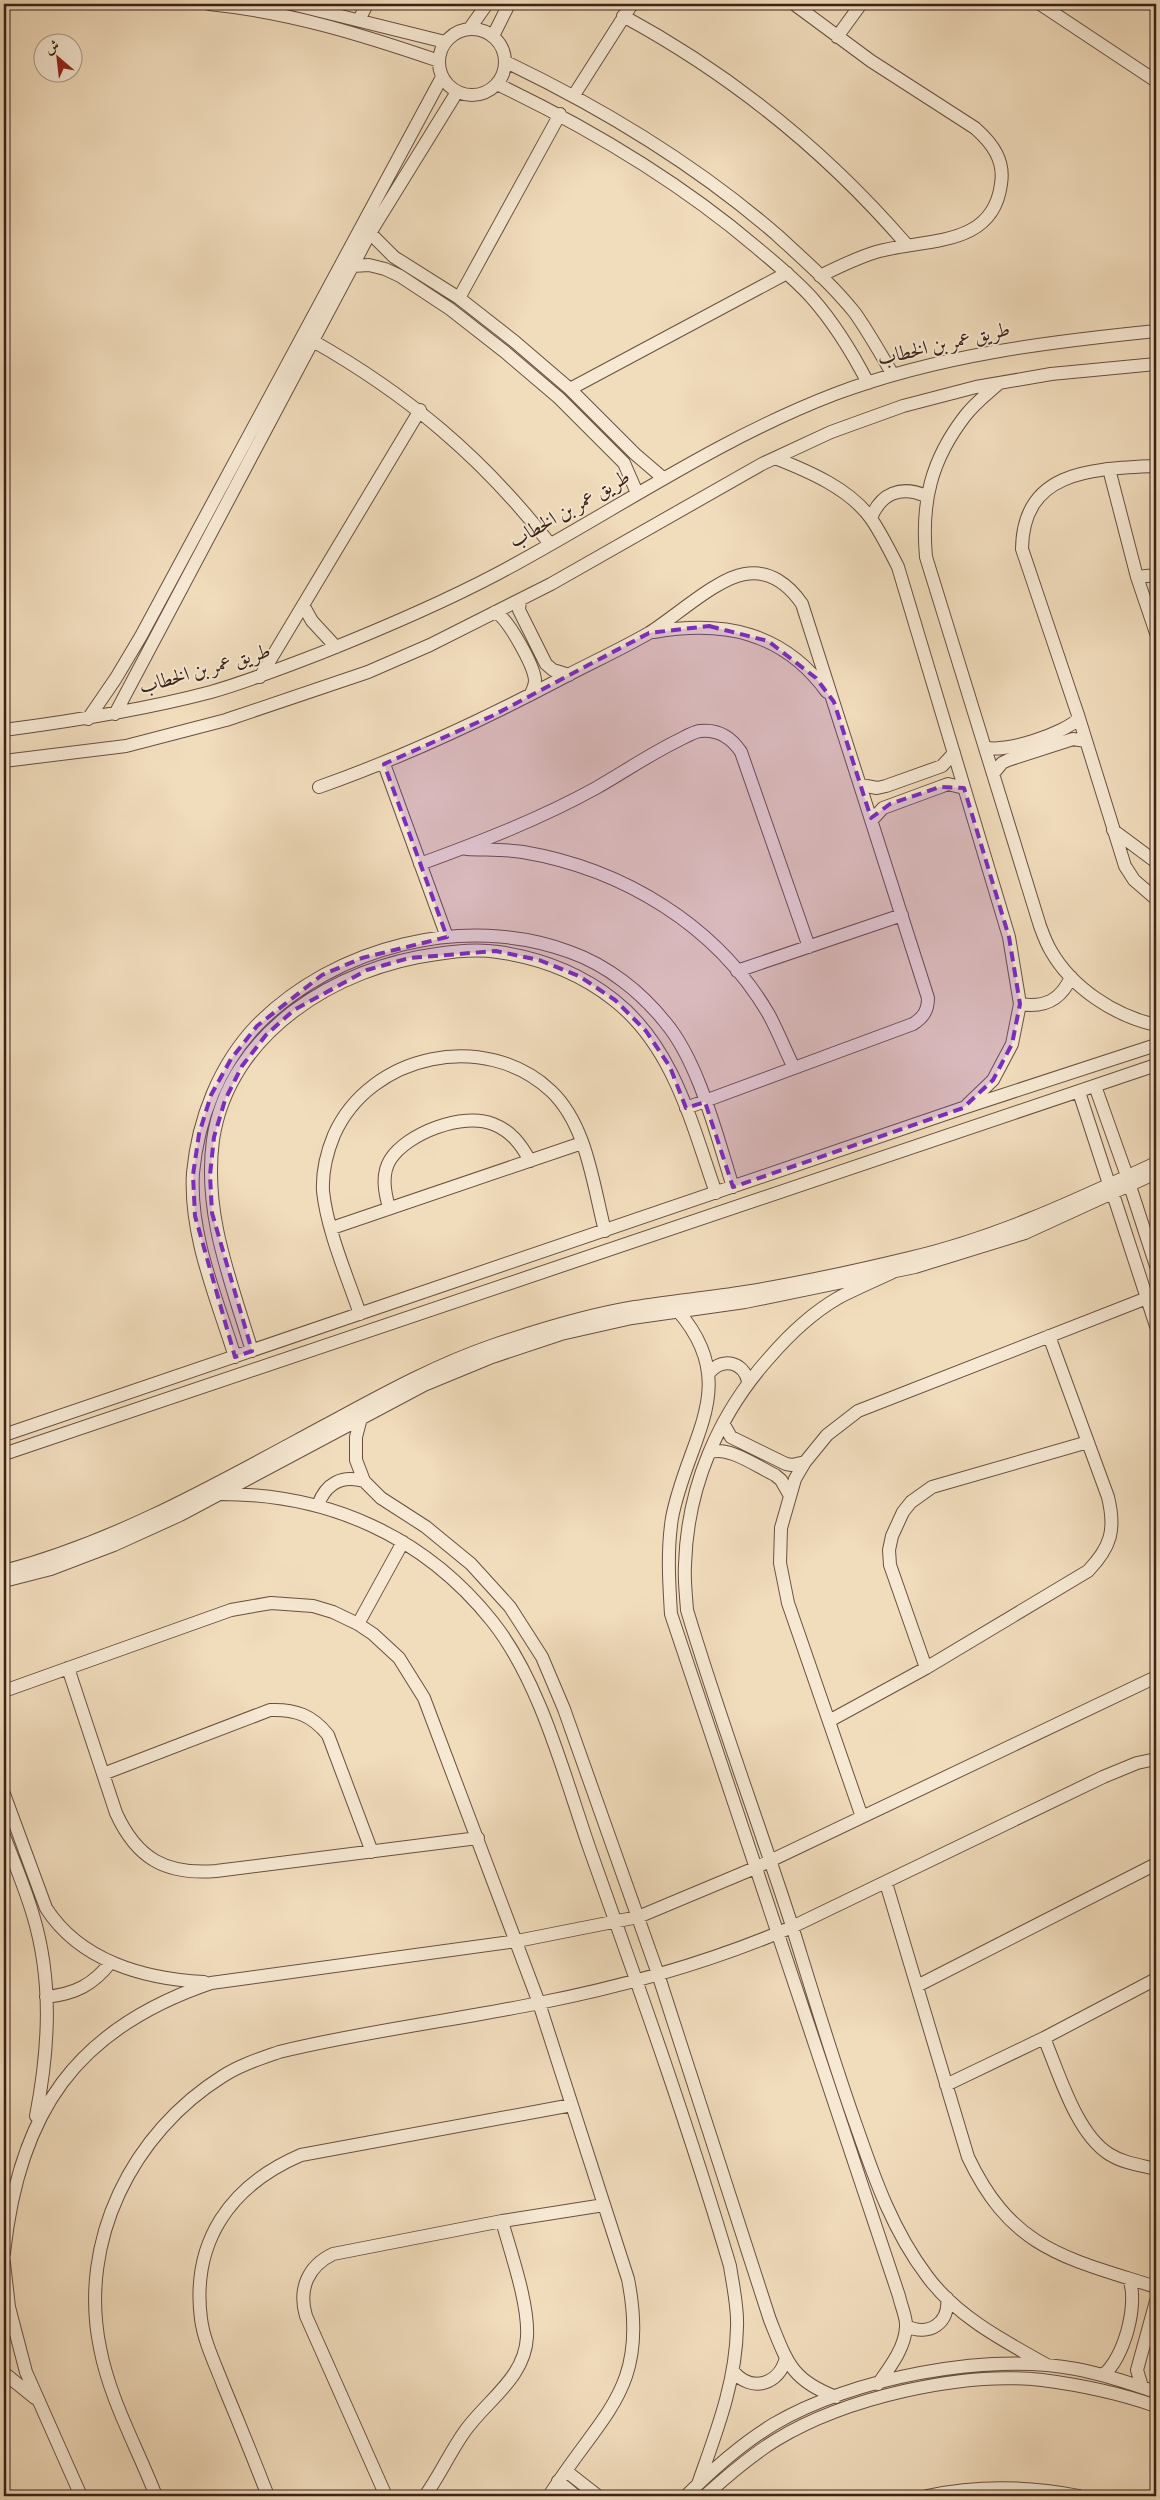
<svg xmlns="http://www.w3.org/2000/svg" width="1160" height="2500" font-family="Vollkorn,Amiri,serif">
  <rect width="100%" height="100%" fill="#f1dcbc"/>
  <filter id="stains"><feTurbulence type="fractalNoise" baseFrequency=".004" numOctaves="4"/><feColorMatrix values="0 0 0 0 .2 0 0 0 0 .09 0 0 0 0 .02 0 0 0 .5 -.17"/></filter>
  <radialGradient id="worn" r=".72"><stop offset=".6" stop-color="#630" stop-opacity="0"/><stop offset="1" stop-color="#630" stop-opacity=".3"/></radialGradient>
  <g fill="none" stroke-linecap="round" stroke-linejoin="round">
    <defs>
      <path id="minor" d="M209 4C289 12 363 35 439 61
        M292 4 445 42
        M794 4 871 61 975 128C992 143 1005 160 1001 184 993 249 923 238 876 252 857 258 838 267 820 276
        M1040 4 1156 81
        M623 16C732 75 826 151 907 245
        M359 20 367 4
        M470 28 487 4
        M439 62a33 33 0 1 1 66 0a33 33 0 1 1-66 0Z
        M493 36 509 4
        M837 37 861 4
        M506 62C604 109 695 164 777 235 804 260 832 284 855 313 869 333 881 354 893 375
        M497 84C589 128 677 180 756 247 775 263 795 279 812 298 834 323 852 352 868 383
        M574 95 632 4
        M370 233 394 257 459 298 514 341 570 389 635 454 663 478
        M353 266 369 265 385 269 400 276 450 309 505 352 559 398 624 463 637 493
        M459 298 560 114
        M313 341C408 395 482 457 550 544
        M998 384C987 394 974 404 965 416 931 460 921 502 926 557L1040 926C1043 934 1046 943 1051 951 1072 988 1115 1016 1156 1025
        M570 389 787 273
        M775 458C808 471 851 489 872 520 882 535 890 551 898 567L1009 937 1020 1004 1012 1044 993 1080 967 1105
        M1156 466C1094 469 1023 469 1022 549L1079 718 1125 866 1134 880 1156 899
        M1109 469 1137 577 1156 633
        M871 518C881 493 901 485 926 496
        M1137 577 1156 575
        M520 600 519 610 546 664 553 670 569 675
        M303 605 312 621 336 647
        M495 612C508 618 534 666 535 680 535 686 533 690 530 695
        M654 632C724 620 783 632 827 692
        M260 677 420 410
        M115 714 370 233 457 92
        M88 719 116 678 141 636 442 77
        M4 730C73 721 143 710 211 692 249 681 285 667 321 653 381 629 440 604 497 574 610 514 715 440 835 394 939 355 1047 342 1156 331
        M985 747C1003 754 1066 733 1079 718
        M4 761 126 746 226 720 368 672 430 645 551 584 762 464 831 432 903 406 976 387 1051 374 1156 364
        M384 764 447 937
        M993 774 1002 763 1008 760 1073 739 1086 741
        M861 785 877 788 886 786 942 766 954 753
        M319 787C407 756 487 718 568 675 595 661 623 648 649 633 675 617 717 578 745 574 770 570 789 585 802 604L928 998C928 1010 924 1017 913 1024L686 1108
        M872 820 883 808 940 787 948 784 964 788
        M1113 830 1156 862
        M467 849C485 850 505 849 523 852 623 869 716 925 768 1013 778 1031 785 1050 794 1068
        M420 864C480 842 540 819 596 788 624 772 650 754 679 740 685 737 693 732 700 731 718 729 731 737 741 752L809 947
        M737 971 902 915
        M1020 1004C1045 1008 1061 1000 1071 977
        M1095 1086 1127 1176
        M1079 1092 1109 1184
        M1130 1186 1156 1266
        M1113 1194 1156 1326
        M389 1208C385 1193 381 1175 390 1160 407 1133 463 1112 493 1124 511 1131 521 1144 530 1161
        M332 1228 582 1143
        M893 1272C874 1281 855 1289 838 1298 812 1313 788 1336 769 1358 718 1415 687 1488 685 1565 684 1580 686 1595 687 1610 719 1717 758 1821 792 1926 813 1994 833 2061 857 2128 875 2180 893 2231 927 2276 956 2316 1004 2341 1047 2365
        M678 1311C743 1386 687 1438 672 1518 667 1550 669 1582 671 1614L899 2296C901 2306 907 2318 906 2327 905 2348 890 2367 878 2384
        M360 1314C347 1276 327 1230 323 1191 322 1172 327 1152 334 1135 370 1054 485 1029 551 1091 587 1125 593 1185 605 1231
        M252 1351C231 1281 203 1214 213 1140 229 1032 337 967 437 954 456 951 478 949 498 952 540 958 580 973 614 1000 674 1047 692 1125 716 1193
        M235 1357C217 1299 189 1235 193 1173 198 1119 219 1065 257 1025 335 946 466 913 570 952 607 965 641 992 665 1022 699 1062 717 1137 733 1187
        M710 1372C723 1357 743 1362 748 1381
        M361 1418 356 1437V1460L364 1481 381 1498 426 1527 471 1564 510 1607 542 1657 564 1709 658 1974 770 2320C787 2362 791 2380 836 2397
        M723 1423 731 1437 786 1464 792 1465 805 1462
        M4 1435 963 1108 1156 1045
        M709 1453C726 1444 758 1467 775 1475L781 1480 789 1494
        M4 1454 1156 1065
        M221 1494C329 1494 424 1536 492 1621 540 1681 564 1775 589 1847 638 1985 688 2124 730 2266 733 2286 738 2307 737 2327 736 2383 716 2433 698 2484
        M318 1505C326 1483 342 1475 364 1481
        M4 1571C118 1541 220 1482 324 1426 378 1397 433 1366 491 1346 538 1330 586 1315 635 1307 671 1301 708 1298 745 1292 800 1283 855 1271 909 1258 996 1238 1076 1200 1156 1163
        M4 1581 51 1569 114 1545 180 1515 424 1385 492 1357 561 1334 632 1318 745 1302 915 1267 1025 1233 1156 1173
        M358 1624 403 1542
        M68 1668 116 1813C137 1859 166 1875 216 1871L478 1838
        M926 1668 890 1565 889 1550 892 1536 903 1512 911 1502 932 1487 1088 1442
        M4 1691 231 1610 271 1603 313 1606 333 1612 358 1624 373 1634 399 1658 424 1698 539 2003 628 2279C650 2390 602 2412 549 2496
        M829 1721 926 1668 1088 1571C1111 1547 1116 1530 1108 1497L1049 1336
        M103 1774 270 1710C295 1709 312 1715 328 1735L372 1852
        M4 1794 46 1908C80 1961 144 1979 204 1982
        M862 1817 788 1603 780 1563 781 1528 795 1479 805 1462 827 1435 858 1411 1147 1298
        M4 1836C14 1862 25 1888 33 1915 53 1981 49 2049 36 2116
        M886 1883 968 2157C1012 2250 1066 2258 1156 2287
        M917 1986 1156 1864
        M46 1997C75 1994 93 1985 111 1962
        M1044 2038C1059 2073 1076 2133 1109 2154 1123 2163 1140 2165 1156 2169
        M946 2085 1044 2038 1156 1979
        M4 2253C19 2113 75 2029 211 1983L517 1941 638 1917 755 1868 1156 1677
        M4 2263 9 2307 26 2372 81 2496
        M906 2326C929 2337 950 2323 947 2298
        M733 2371C751 2393 780 2385 786 2357
        M4 2373 35 2398
        M1103 2375C1124 2359 1139 2303 1129 2279
        M1142 2387 1137 2370 1156 2301
        M566 2471 598 2496
        M558 2481 576 2496
        M156 2496C137 2447 110 2400 100 2348 78 2241 132 2133 223 2076 240 2065 259 2059 279 2052 364 2031 452 2021 539 2003 625 1986 711 1962 792 1927L1103 1777 1137 1763 1156 1759
        M268 2496C254 2460 239 2423 224 2387 216 2366 204 2342 201 2319 191 2241 231 2185 301 2155L572 2105
        M386 2496 306 2316C298 2289 308 2266 333 2254L502 2221 604 2205
        M425 2496C440 2475 450 2452 465 2431 487 2400 525 2378 527 2337 529 2304 511 2254 502 2221
        M686 2496C713 2469 741 2444 774 2424 852 2378 987 2352 1076 2369 1103 2374 1130 2383 1156 2392
        M705 2496C727 2476 750 2456 776 2440 845 2398 961 2371 1042 2380 1081 2385 1119 2393 1156 2406
        M927 2496C978 2485 1028 2486 1079 2496"/>
    </defs>
    <!-- minor casing -->
    <use href="#minor" stroke="#685041" stroke-width="14"/>
    <!-- minor -->
    <use href="#minor" stroke="#f6e8d3" stroke-width="12"/>
  </g>
  <!-- marked area -->
  <path fill="#7b2cbf" fill-opacity="0.2" stroke="#7b2cbf" stroke-width="4" stroke-dasharray="10 6" stroke-linejoin="round" d="M709 626 768 641 816 678 834 702 871 818 890 804 940 787 964 788 1009 937 1020 1004 1012 1044 993 1080 963 1108 733 1187 705 1102 686 1108 670 1067 646 1031 615 1000 579 976 539 960 496 951 409 958 367 970 294 1010 266 1035 242 1066 225 1100 214 1137 210 1175 212 1213 252 1351 235 1357 195 1216 193 1175 199 1134 211 1095 231 1059 257 1026 322 975 362 958 447 937 384 764 492 716 649 633Z"/>
  <g text-anchor="middle" dominant-baseline="central" stroke-width="4" stroke-linejoin="round" paint-order="stroke">
    <!-- street labels -->
    <g font-size="20" fill="#3b2118" stroke="#f6e8d3">
      <text transform="translate(944 345) rotate(-13)">طريق عمر بن الخطاب</text>
      <text transform="translate(570 510) rotate(-30)">طريق عمر بن الخطاب</text>
      <text transform="translate(205 670) rotate(-16)">طريق عمر بن الخطاب</text>
    </g>
  </g>
  <!-- margin -->
  <rect width="1160" height="2500" fill="none" stroke="#f1dcbc" stroke-width="20"/>
  <rect x="5" y="5" width="1150" height="2490" fill="none" stroke="#3b2118" stroke-width="2.5"/>
  <rect x="10" y="10" width="1140" height="2480" fill="none" stroke="#3b2118"/>
  <!-- north arrow -->
  <g transform="translate(58 58) rotate(332)"><circle r="24" fill="#f6e8d3" stroke="#ab9888"/>
  <path d="M0-4L9 19L0 12L-9 19Z" fill="#8f2418"/>
  <text y="-8" font-size="14" font-weight="bold" text-anchor="middle" fill="#3b2118">ش</text>
  </g>
  <rect width="100%" height="100%" filter="url(#stains)"/>
  <rect width="100%" height="100%" fill="url(#worn)"/>
</svg>
